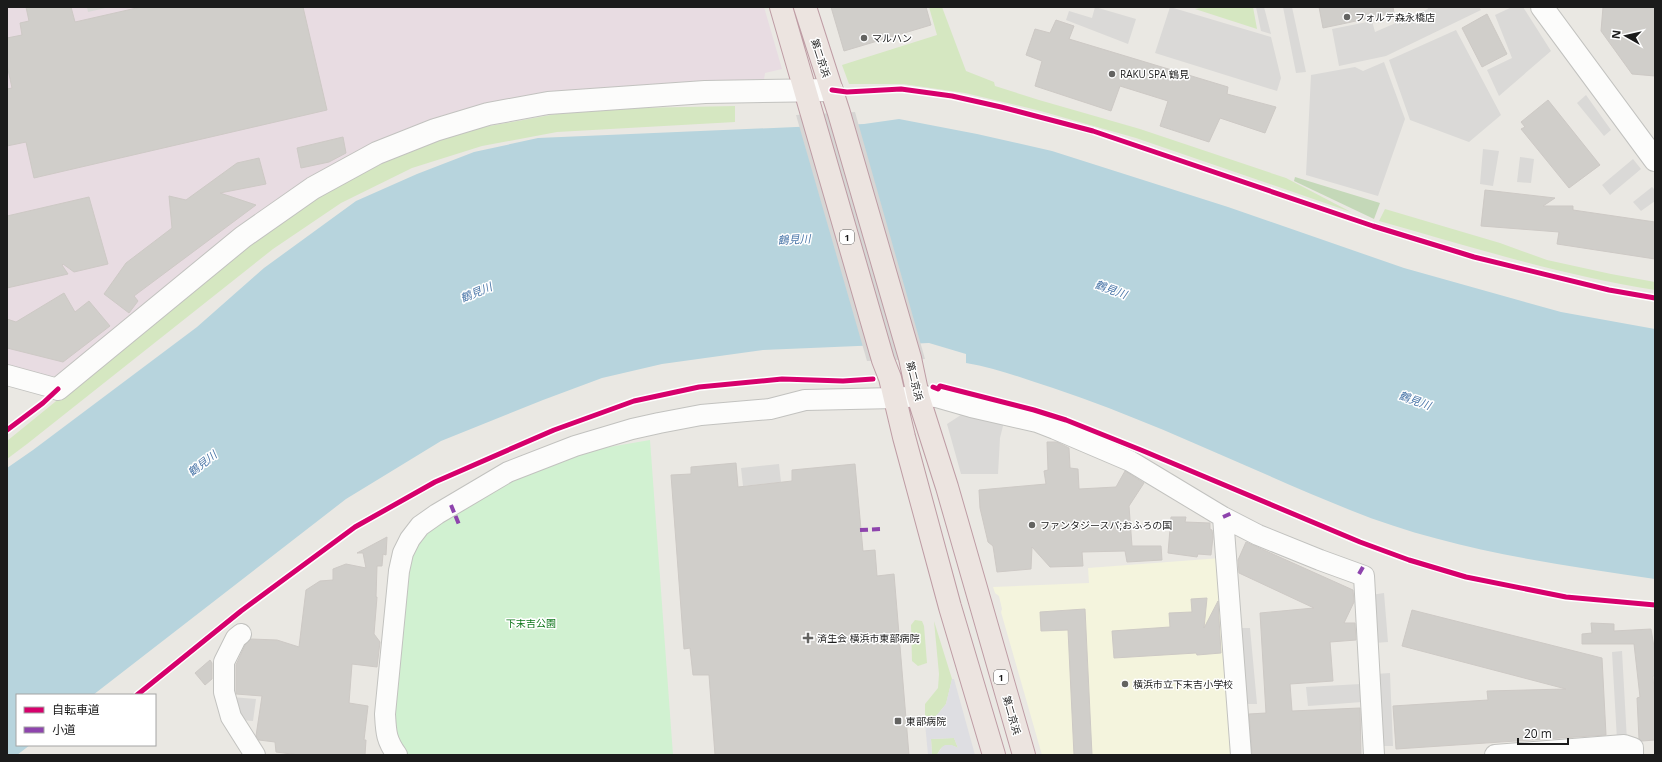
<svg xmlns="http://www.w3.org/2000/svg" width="1662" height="762" font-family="'Open Sans','Noto Sans JP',sans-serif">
  <rect width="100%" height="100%" fill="#eae8e3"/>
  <!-- industrial -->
  <path fill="#e8dce2" d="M7 7H764L782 69 765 73 764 79 545 96 412 131 61 374 51 377 7 367Z"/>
  <!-- education -->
  <path fill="#f4f4dd" d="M1221 558 1234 755H1042L1001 612 1002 609 999 596 995 593 993 587 1089 583 1088 568Z"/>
  <!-- grass -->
  <path fill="#d5e7c1" d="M929 7H942L966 71 994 82 995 86 1039 100 1140 129 1286 178 1351 212 1136 138 1037 110 965 93 903 84H849L842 65 937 35Z
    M1205 7H1253L1257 29 1195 9Z
    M735 106V122L557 132 482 146 412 168 341 203 273 249 27 444 7 459V441L264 232 332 189 407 151 479 128 556 114 635 108Z
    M1385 209 1500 243 1547 260 1611 274 1655 282V290C1561 275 1471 247 1379 221Z
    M915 620 922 621 924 626 927 663 918 666 912 661 911 625Z
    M934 621 952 679 946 704 937 715 925 723V704L938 688 939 674Z
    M954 738 958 748C949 744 942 743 937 755H932L931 739Z"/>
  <!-- forest -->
  <path fill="#c4d8b8" d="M1295 177 1380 203 1374 219 1294 181Z"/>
  <!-- park -->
  <path fill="#d1f1d1" d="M650 440 673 755H484L479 754 406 755 400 751 390 715 404 571 423 529 511 478 574 453Z"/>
  <!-- parking -->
  <path fill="#dad9d7" d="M87 7H110L88 12Z
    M1095 7 1136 19 1128 44 1066 20 1069 11 1092 18Z
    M1170 7 1271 37 1281 78 1277 91 1155 53Z
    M1256 7H1264L1271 34 1261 31Z
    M1283 7H1292L1306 72 1296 73Z
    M1427 7H1479L1481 10 1386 56 1339 66 1332 29 1372 21 1375 32 1428 9Z
    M1512 7H1523L1551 51 1499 96 1487 70 1512 58 1495 15Z
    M1456 30 1501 115 1469 142 1410 120 1389 60Z
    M1384 62 1405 119 1378 196 1306 175 1311 75 1355 67 1363 71Z
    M1586 95 1611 130 1604 136 1577 103Z
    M1483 149 1499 151 1493 186 1480 184Z
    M1520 157 1534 159 1531 183 1517 182Z
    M1633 159 1641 169 1610 195 1602 185Z
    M1652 187 1655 190V201L1641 211 1633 202Z
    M964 413 1004 422 1000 438 998 474H961L947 424Z
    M779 464 781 482 743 486 741 468Z
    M1384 593 1388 642 1374 643 1371 595Z
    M1238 628H1250L1257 704H1243Z
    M1622 651 1627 741 1617 740 1612 652Z
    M1390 673 1393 746H1380L1376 674Z
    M1361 684 1362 702 1308 706 1306 687Z
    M231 697 256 699 253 721 241 720Z"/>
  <!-- plaza -->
  <path fill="#dedee2" d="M952 679H954L975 755H937L942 747 945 745H952L958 748 954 738 931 739 932 755H928L925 723 937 715 946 704Z"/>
  <!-- water -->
  <path fill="#b7d4dd" d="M899 119 977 134 1052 151 1228 207 1404 268 1561 312 1655 329V579C1553 564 1446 549 1350 510 1251 470 1155 422 1053 388 1025 379 996 368 966 363V354L929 343 763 350 662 364 602 378 543 400 441 441 346 499 93 695H17V745H30L17 755H7V468L33 450 197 327 264 268 356 201 417 174 474 152 538 138 864 124Z"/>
  <!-- pier -->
  <path fill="#d7d6d4" d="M855 112 925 359 867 361 796 115Z"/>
  <!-- building -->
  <path fill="#d0ceca" stroke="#cdc9c5" d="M26 7H71L75 22 141 7H303L327 110 34 178 26 142 7 146V89L12 88 7 65V38L22 35 20 23 29 21Z
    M831 7H926L931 25 844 51Z
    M1319 7H1393L1394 13 1323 28Z
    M1603 7H1655V76L1632 74 1601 31Z
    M1487 14 1507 54 1482 67 1462 28Z
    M1056 20 1074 26 1069 39 1228 87 1227 94 1276 107 1265 133 1220 118 1209 142 1160 126 1168 101 1120 86 1111 111 1035 86 1042 61 1026 55 1035 29 1050 33Z
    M1548 100 1600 165 1569 188 1521 129 1525 127 1521 122Z
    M343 137 346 153 329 162 301 168 297 148Z
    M259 158 266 184 220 193 256 205 134 296 138 301 129 313 104 294 126 263 172 228 169 196 186 200 237 163Z
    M1485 190 1555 198 1543 206H1573V210L1655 222V259L1557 244 1559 232 1481 226Z
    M89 197 108 264 74 272 63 264 62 265 68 274 7 288V216Z
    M64 293 75 312 89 301 110 326 63 362 7 348V319L16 322Z
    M1047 442H1057L1069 448 1070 468 1078 469 1079 489 1116 487 1125 471 1144 483 1129 506 1132 546H1161L1162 560 1127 562 1125 551 1082 552 1083 566 1050 567 1032 547 1031 569 997 572 993 546 988 542 980 508 979 490 1046 484 1044 471 1048 470Z
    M736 463 738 487 792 481V470L855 464 863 551 875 550 877 576 894 574 909 755H715L709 675H693L690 648 684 649 671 475 691 474V467Z
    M1171 517H1186L1185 522 1210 523V529L1212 530 1213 537 1211 555 1198 554 1197 557 1168 553Z
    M387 537 386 555 383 554 382 566H377L376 597H377L374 634 380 642 377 667 352 664 349 703 368 706 364 740H366L365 755H299L276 752 275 742 259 740 256 736 262 696 236 694V665L245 645 251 639 277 640 299 647 306 590 320 581 333 580V569L346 564 366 568 363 553H357Z
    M1246 542 1353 590 1354 602 1344 623H1355L1356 640 1330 642 1333 681 1290 684 1292 711 1360 708 1361 755H1252L1249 714 1266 713 1260 613 1314 608 1239 573 1238 560Z
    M1207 598 1204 628 1218 601 1221 653 1197 655 1196 653 1114 658 1112 631 1170 627 1169 613 1192 612 1191 599Z
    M1085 609 1092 755H1074L1068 630 1041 631 1040 612Z
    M1412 610 1602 658 1606 735 1396 749 1393 706 1488 700 1487 691 1566 689 1402 646Z
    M1591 623 1614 624V631L1651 629 1655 653V676H1653L1655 705V740L1642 741 1639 739 1637 698 1640 697 1634 644H1582V634L1592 633Z
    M210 660 212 663V679L205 685 195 673Z"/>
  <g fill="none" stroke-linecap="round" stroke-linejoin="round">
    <defs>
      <path id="minor" d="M7 375 58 389
        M1223 517 1241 755
        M241 634 236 638 224 662V692L231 717 255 755
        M397 755C386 740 386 732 385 714L399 571 403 553 410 539 420 526 437 514 508 472 575 446 632 429 659 423 701 415 770 409 805 400 895 398 918 396 936 397 971 407 1037 422 1055 429 1130 461 1223 517 1258 535 1320 560 1364 576 1374 755
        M1495 755 1624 745 1633 748V755"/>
      <path id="tertiary" d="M1542 7 1655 160
        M58 389 243 237 313 188 377 153 435 130 488 114 548 103 705 92 832 90"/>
      <path id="trunk" d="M781 7 883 360 890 378 904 437 950 607 994 755
        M805 7 839 113 910 358 918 396 947 487 1024 755"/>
    </defs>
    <!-- minor casing -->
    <use href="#minor" stroke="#c2c2bf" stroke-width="22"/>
    <!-- tertiary casing -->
    <use href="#tertiary" stroke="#c2c2bf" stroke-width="24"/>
    <!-- trunk casing -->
    <use href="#trunk" stroke="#be9ca4" stroke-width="24"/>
    <!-- minor -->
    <use href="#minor" stroke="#fcfcfb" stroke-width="20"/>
    <!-- tertiary -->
    <use href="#tertiary" stroke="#fcfcfb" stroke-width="22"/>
    <!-- trunk -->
    <use href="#trunk" stroke="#ece4e0" stroke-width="22"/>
    <!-- quiet -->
    <path stroke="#8e44ad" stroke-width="4" stroke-dasharray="8 4" stroke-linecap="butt" d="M451 505 460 527
      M1223 517 1232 513
      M860 530 882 529
      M1359 574 1363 567"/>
    <defs>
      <path id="cycleway" d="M832 90 847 92 901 89 952 96 1001 107 1093 131 1373 226 1474 257 1609 290 1655 298
        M933 387 938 389 940 386 1034 410 1066 420 1141 450 1360 542 1409 560 1466 577 1566 597 1655 605
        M7 430 43 403 58 389
        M137 695 241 611 355 527 435 482 554 430 634 401 699 387 782 379 843 381 873 379"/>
    </defs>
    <!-- cycleway casing -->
    <use href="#cycleway" stroke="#fff" stroke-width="8"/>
    <!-- cycleway -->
    <use href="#cycleway" stroke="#d6006c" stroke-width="5"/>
  </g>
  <!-- markers -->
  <g fill="#636361" stroke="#fff" stroke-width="1.5">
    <circle cx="1347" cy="17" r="4"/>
    <circle cx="864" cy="38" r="4"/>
    <circle cx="1112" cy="74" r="4"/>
    <circle cx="1032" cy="525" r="4"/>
    <path d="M806 632h4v4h4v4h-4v4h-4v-4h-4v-4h4z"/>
    <circle cx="1125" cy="684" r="4"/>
    <rect x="894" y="717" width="8" height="8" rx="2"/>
  </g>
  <g text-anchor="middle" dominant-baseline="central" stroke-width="3" stroke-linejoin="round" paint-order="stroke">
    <!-- shield labels -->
    <g fill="#fff" stroke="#5f5f5f" stroke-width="1">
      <rect x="840" y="230" width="14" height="14" rx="3"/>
      <rect x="994" y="670" width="14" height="14" rx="3"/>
    </g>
    <g font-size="9" font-weight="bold" fill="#1b1b1b">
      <text x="847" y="237">1</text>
      <text x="1001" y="677">1</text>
    </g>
    <!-- poi labels -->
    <g font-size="10" fill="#1b1b1b" stroke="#fff" text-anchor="start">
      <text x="1355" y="17">フォルテ森永橋店</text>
      <text x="872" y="38">マルハン</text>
      <text x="1120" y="74">RAKU SPA 鶴見</text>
      <text x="1040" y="525">ファンタジースパ;おふろの国</text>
      <text x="817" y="638">済生会 横浜市東部病院</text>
      <text x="1133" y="684">横浜市立下末吉小学校</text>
      <text x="906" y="721">東部病院</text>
    </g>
    <!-- street labels -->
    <g font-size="10" fill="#1b1b1b" stroke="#fff">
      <text transform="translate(821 58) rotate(72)">第二京浜</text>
      <text transform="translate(915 381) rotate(76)">第二京浜</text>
      <text transform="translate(1012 715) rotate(74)">第二京浜</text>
    </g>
    <!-- park labels -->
    <g font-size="10" fill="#0d7519" stroke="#fff">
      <text x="531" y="623">下末吉公園</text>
    </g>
    <!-- water labels -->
    <g font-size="11" font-style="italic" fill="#4a76a8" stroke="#fff">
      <text transform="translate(794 239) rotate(-3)">鶴見川</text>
      <text transform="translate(1111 289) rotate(20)">鶴見川</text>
      <text transform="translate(476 292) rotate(-23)">鶴見川</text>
      <text transform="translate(1415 400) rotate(20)">鶴見川</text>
      <text transform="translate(202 463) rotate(-38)">鶴見川</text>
    </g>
  </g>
  <!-- border -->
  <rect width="1662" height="762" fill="none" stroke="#1b1b1b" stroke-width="16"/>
  <!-- legend -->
  <rect x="16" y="694" width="140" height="52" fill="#ffffff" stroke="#a4a4a4"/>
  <rect x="24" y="707" width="20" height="6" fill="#d6006c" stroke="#a4a4a4"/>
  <text x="52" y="714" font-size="12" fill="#1b1b1b">自転車道</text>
  <rect x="24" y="727" width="20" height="6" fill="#8e44ad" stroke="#a4a4a4"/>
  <text x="52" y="734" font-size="12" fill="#1b1b1b">小道</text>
  <!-- north arrow -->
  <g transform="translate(1626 36) rotate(278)" stroke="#ffffff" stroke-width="3" paint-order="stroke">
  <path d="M0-3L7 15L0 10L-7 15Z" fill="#1b1b1b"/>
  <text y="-6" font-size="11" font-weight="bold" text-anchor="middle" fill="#1b1b1b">N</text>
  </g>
  <!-- scale -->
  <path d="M1518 738v6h50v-6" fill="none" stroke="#1b1b1b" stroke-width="2"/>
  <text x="1524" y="738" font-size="12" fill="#1b1b1b" stroke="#ffffff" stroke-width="3" paint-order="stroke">20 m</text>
</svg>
